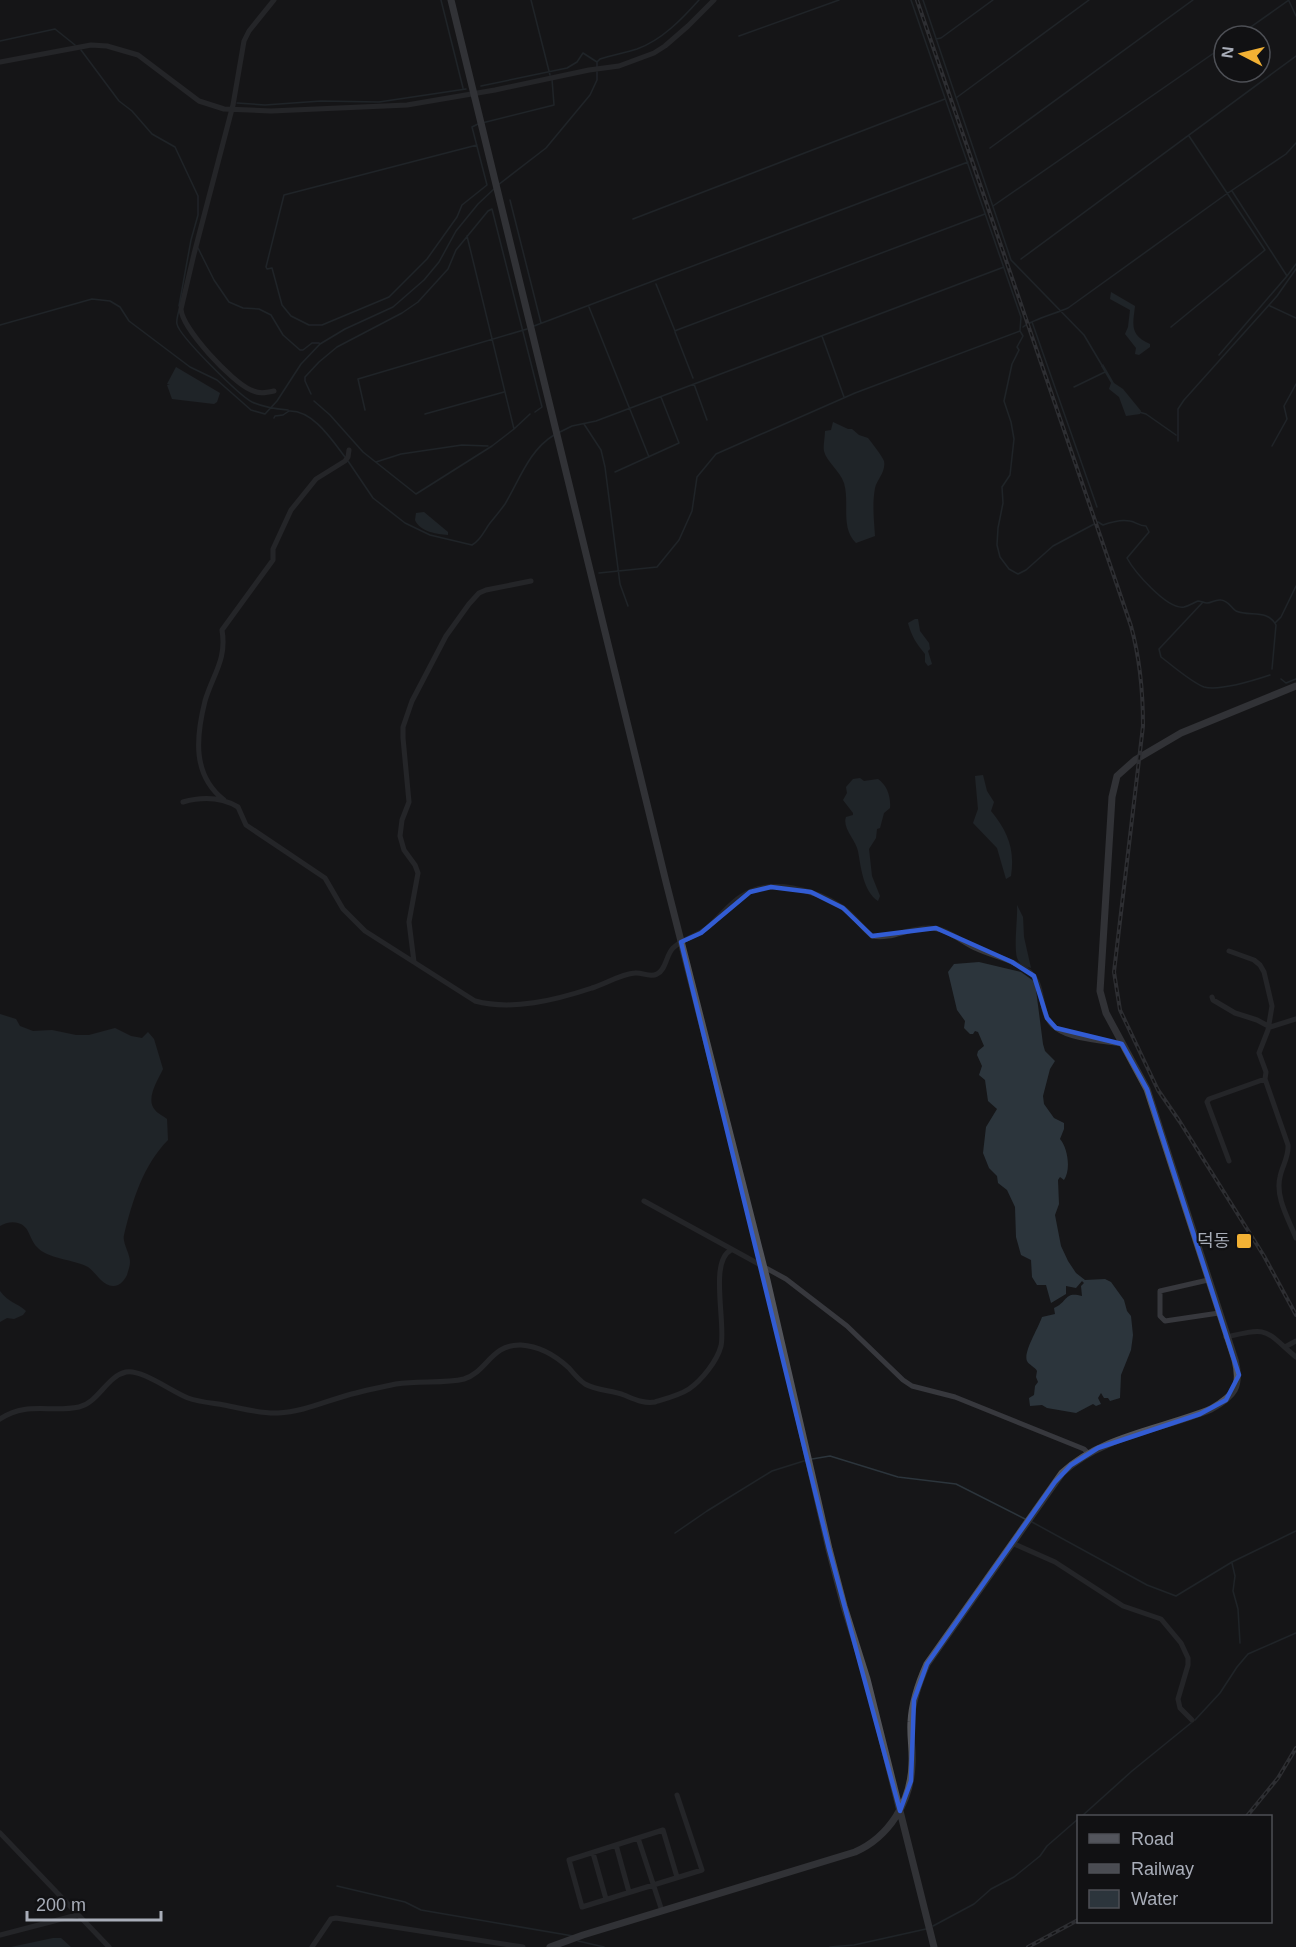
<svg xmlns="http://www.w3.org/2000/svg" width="1296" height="1947" font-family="Helvetica,'Noto Sans KR',sans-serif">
  <rect width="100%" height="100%" fill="#161618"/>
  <!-- water -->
  <path fill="#2c353c" d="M1111 292 1135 306C1133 324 1129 335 1150 344V347L1139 355 1135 354 1136 348 1125 334 1128 327 1130 310 1110 299Z
    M1103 364 1114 383 1123 389 1141 411 1140 414 1126 416 1119 397 1109 389 1111 383 1101 366Z
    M176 367 220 393 217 402 214 404 172 399 167 385H170L167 384Z
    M833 422 848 429H852L859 435 868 438C872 443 882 456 884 461 886 472 877 479 875 488 872 504 874 520 875 536L856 543C840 527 850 503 844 483 840 471 826 461 824 451 823 445 825 438 825 431L831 430Z
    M424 512 448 532V535C437 534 420 532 415 520L416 513Z
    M915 619H918L920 631 929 643 930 649 928 651 932 664 928 666 925 662V654C916 643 912 637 908 623Z
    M983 775 987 791 994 802 991 811C1008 832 1015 849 1011 876L1006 879 997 848 973 823 978 809 975 776Z
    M860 778 864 781 878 779C887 785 891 797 890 808L884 813 880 828 877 829 876 838 869 849 872 876 880 896 878 901C863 891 861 867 858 851 856 840 842 828 846 817L853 815V813L843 800 847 793 846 787 853 779Z
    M1017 905 1023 917 1024 937 1031 968C1027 967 1020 964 1018 960 1013 951 1018 918 1017 905Z
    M979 962 1021 972 1035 982 1043 1044 1045 1051 1055 1061 1050 1069 1043 1096 1044 1104 1054 1118 1064 1123V1129L1060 1139C1068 1148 1071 1170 1064 1180L1060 1177 1058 1180 1059 1204 1055 1215 1061 1246 1068 1261 1076 1273 1085 1280 1105 1279 1111 1282 1124 1300 1127 1311 1131 1316 1133 1335 1131 1350 1121 1375 1120 1398 1110 1401 1108 1398H1104L1101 1393 1098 1398 1101 1404 1096 1406 1093 1404 1076 1413 1047 1408 1042 1405 1030 1406 1029 1398 1034 1395 1035 1386 1038 1382 1036 1377 1037 1371C1035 1367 1029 1365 1027 1361 1023 1352 1039 1327 1042 1317L1055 1314 1054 1308C1068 1302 1064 1291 1082 1296L1081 1286 1084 1283 1082 1281 1076 1288 1066 1286V1294L1051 1303 1046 1285H1037L1032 1277 1031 1260 1021 1255 1016 1237 1015 1207 1007 1190 998 1183 997 1176 989 1168 983 1153 986 1127 997 1109 988 1101 985 1080 979 1075 982 1066 977 1055 978 1051 984 1046 978 1032 975 1031 973 1034H970L964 1028 965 1021 957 1010 948 972 954 964Z
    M0 1014 16 1019 20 1026 33 1031 52 1030 76 1035H89L115 1028 131 1036 142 1038 148 1032 154 1039 163 1069C158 1080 145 1099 155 1110 158 1114 164 1116 167 1119L168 1140C143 1165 132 1202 124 1235 122 1243 130 1253 130 1262 130 1266 128 1271 127 1275 125 1279 122 1283 118 1285 104 1290 97 1273 88 1267 73 1259 47 1259 37 1247 29 1239 30 1226 18 1223 12 1221 5 1223 0 1226Z
    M0 1291C9 1303 16 1302 26 1311L23 1315 14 1319 7 1318 0 1322Z
    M53 1938H61L71 1947H11Z"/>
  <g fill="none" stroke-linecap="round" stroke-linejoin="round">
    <!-- stream -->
    <path stroke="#2c353c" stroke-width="1.5" d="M441 0 463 88
      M531 0 550 75
      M923 0 1011 260 1084 335 1103 367
      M1289 1 1296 16
      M739 36 839 0
      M1238 36 1289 0
      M936 39 941 38 993 0
      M0 41 55 29 75 45
      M81 50 119 101 132 111 152 134 175 147 198 196V215L191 240 179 306
      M597 67V62L600 59C612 55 625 53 637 49 662 40 682 19 699 0
      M481 86 567 68 577 62 583 53 597 62
      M956 98 1089 0
      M237 103 265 105 321 101 379 102 466 89
      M482 123 554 105 552 79
      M477 145 284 195 266 267 267 269 272 268 282 305 291 316 309 325H322L389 297 427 259 457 217 462 205 487 185 472 127 478 124
      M990 148 1193 0
      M498 185 546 148 590 95 597 80V72
      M1232 191 1287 276 1296 264
      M510 200 541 323
      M993 206 1224 46
      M633 219 945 99
      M467 236 514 429
      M198 248 214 280 229 302 243 308 259 309 271 315 283 335 300 350H303L312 343H319
      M1021 259 1296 56
      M656 284 675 331 677 330 985 214
      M1270 306 1296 318
      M589 307 649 457
      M179 310C178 314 176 321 177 324 179 336 240 396 252 402 263 407 276 409 288 410
      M1032 322 1097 507
      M0 325 92 299 110 301 120 307 129 321 190 367 217 380 251 410 265 414 277 401 301 364 320 344 345 329 393 307 424 280 439 262 456 231 478 204 495 188
      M534 326 968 162
      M1023 327C1031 320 1057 313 1068 308L1225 195 1286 154 1296 143
      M1171 327 1265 250 1189 136
      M1020 331 1023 336 1017 347 1019 350 1012 364 1004 401 1011 422 1014 439 1010 475 1002 487 1003 503 998 528 997 545 1000 557 1009 569 1018 574 1026 570 1053 546 1098 522 1103 525C1111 522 1121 519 1130 521 1136 522 1139 526 1146 526L1149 532 1127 558C1134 571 1167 610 1184 607 1189 606 1193 603 1198 601 1201 601 1204 603 1207 603 1212 603 1215 599 1221 600 1229 601 1230 607 1236 611 1249 617 1268 609 1276 625L1272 669
      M675 332 693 378
      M822 336 844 397
      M1219 355 1287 276
      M694 384 707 420
      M1074 387 1105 372
      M311 394 305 381V377L319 362 337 347 402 313 418 302 448 269 456 250 488 211 492 209 542 407 535 412
      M314 401 330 415 363 452 416 494 492 446 514 429 530 414
      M365 410 358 379 527 329
      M1139 412 1146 414 1176 435
      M425 414 504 392
      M274 418 275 416 283 415 289 411C313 410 332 440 345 457
      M584 424 601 450 605 467 620 584 628 606
      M558 433 572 426 596 421 1004 267
      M1178 441V409L1184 400 1277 296 1296 269
      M1272 446 1287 419 1284 406 1296 384
      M348 461 373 498 405 523 430 535 472 545C481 540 484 531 490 523 495 517 500 511 505 504 519 481 529 450 554 435
      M376 462 401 454 462 445 488 446
      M615 472 679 443 661 397
      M599 573 657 567 679 540 692 511 697 477 716 454 855 393 1020 331 1021 317 911 0
      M1203 602 1159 649 1161 657C1173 666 1191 682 1204 687 1220 691 1255 680 1270 675
      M1275 623 1281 617 1296 586
      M1281 679 1286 683 1296 679
      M812 1459 830 1456 898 1477 956 1484 1025 1519
      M1032 1522 1147 1585 1176 1596 1232 1562 1296 1531
      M675 1533 707 1511 772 1471 807 1460
      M1232 1563 1235 1576 1233 1591 1238 1609 1240 1643
      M1195 1720 1220 1693 1237 1667 1248 1654 1296 1633
      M1082 1816 1132 1771 1191 1723
      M337 1886 405 1902 421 1910 573 1936
      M933 1926 974 1904 991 1889 1014 1877 1040 1856 1047 1846 1078 1819
      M578 1941 604 1947
      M830 1947 854 1945 926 1929"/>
    <!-- minor -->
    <path stroke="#37383d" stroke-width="5" d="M0 62 91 45 107 46 138 55 199 101 224 109 271 111 407 105 495 90 589 70 619 66 654 53 665 46 688 26 714 0
      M274 391C265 393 259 394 251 390 232 382 182 329 181 309L194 254 233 105 244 41 249 31 274 0
      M224 800C192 775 196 737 205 701 213 674 227 660 222 630L273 560V549L291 510 316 479 345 461 348 457 349 450
      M183 802C201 797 221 797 238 807L246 825 325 878 343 909 365 931 475 1001C512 1011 556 1000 592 988 605 984 621 974 635 973 642 972 650 978 657 974 666 970 666 955 673 948 683 938 698 936 708 927 720 917 729 904 742 896 770 877 816 890 842 907 853 914 861 927 872 936 892 940 909 927 930 928 947 928 960 941 975 948 992 956 1010 959 1026 969 1048 983 1036 1014 1056 1028 1070 1039 1103 1041 1122 1044
      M1229 951 1254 960 1260 965 1264 972 1272 1006 1268 1030 1259 1053 1266 1072 1265 1079
      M414 962 409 922 418 873 415 865 404 850 400 836 402 820 409 802 403 738V727L412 701 446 636 469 604 479 593 486 590 531 581
      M1212 997 1213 1000 1235 1013 1257 1020 1270 1027 1296 1019
      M1229 1161 1207 1102 1209 1099 1265 1079 1288 1145C1289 1157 1282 1166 1280 1177 1275 1197 1289 1220 1296 1238
      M644 1201 786 1279 847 1326 903 1380 912 1386 955 1397 1084 1449 1088 1453
      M1208 1280 1160 1291V1316L1165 1321 1219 1313
      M1226 1337C1270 1327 1263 1329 1296 1357
      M1285 1347 1296 1341
      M0 1419C27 1401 50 1413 79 1407 98 1403 107 1376 126 1372 142 1369 172 1392 188 1398 199 1402 212 1403 224 1405 241 1408 260 1414 278 1413 305 1412 330 1399 356 1393 369 1389 383 1387 396 1384 418 1380 444 1384 464 1379 487 1372 491 1344 521 1345 539 1346 556 1356 569 1368 574 1374 579 1380 585 1384 597 1391 612 1390 624 1395 634 1399 644 1404 655 1402 665 1399 680 1395 689 1389 702 1380 717 1361 721 1346 726 1323 709 1261 731 1250
      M1012 1543 1055 1562 1123 1606 1161 1619 1181 1643 1188 1658V1665L1178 1699 1180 1708 1192 1720
      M0 1833 109 1947
      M638 1838 662 1911
      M616 1845 629 1892
      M593 1853 606 1899
      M677 1877 663 1830 569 1860 582 1907 702 1870 677 1795
      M0 1935 77 1915
      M312 1947 331 1919 336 1918 523 1947"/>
    <!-- major -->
    <path stroke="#53555c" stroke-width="7" d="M451 0 666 882 767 1280 829 1549 844 1606 867 1679 934 1947
      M550 1947 583 1935 855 1852C889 1837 911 1802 912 1764 913 1750 910 1736 911 1722 912 1701 919 1682 927 1664L1062 1473C1101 1436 1163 1429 1211 1409 1234 1396 1242 1387 1235 1360L1147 1089 1106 1013 1100 991 1112 797 1117 776 1135 760 1181 733 1296 686"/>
    <defs>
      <path id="rail" d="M917 0 1131 626C1140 659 1143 691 1143 726L1114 972 1120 1010 1158 1090 1180 1122 1264 1256 1296 1315
        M1247 1816 1278 1778 1296 1748
        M1028 1947 1078 1920"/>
    </defs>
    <!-- rail casing -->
    <use href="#rail" stroke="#4a4c52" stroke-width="4"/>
    <!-- rail -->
    <use href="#rail" stroke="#111113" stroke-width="1.5" stroke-dasharray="4.5" stroke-linecap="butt"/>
  </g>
  <!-- marked area -->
  <path d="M0 0H1296V1947H0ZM771 887 811 892 843 908 872 936 936 928 1012 962 1034 976 1047 1018 1056 1028 1122 1044 1147 1089 1239 1375 1226 1400 1200 1414 1098 1448 1071 1465 1055 1482 927 1664 914 1700 911 1781 900 1811 829 1549 681 942 701 933 750 892Z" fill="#161618" fill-opacity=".55" fill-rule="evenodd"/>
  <path fill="none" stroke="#325cd3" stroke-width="4.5" stroke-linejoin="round" d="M771 887 811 892 843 908 872 936 936 928 1012 962 1034 976 1047 1018 1056 1028 1122 1044 1147 1089 1239 1375 1226 1400 1200 1414 1098 1448 1071 1465 1055 1482 927 1664 914 1700 911 1781 900 1811 829 1549 681 942 701 933 750 892Z"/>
  <!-- markers -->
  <rect fill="#f2b134" stroke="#111113" stroke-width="2" x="1236" y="1233" width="16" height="16" rx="3"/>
  <g text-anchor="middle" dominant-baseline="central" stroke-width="4.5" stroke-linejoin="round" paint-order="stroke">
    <!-- poi labels -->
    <g font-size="18" fill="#a8adb8" stroke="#111113" text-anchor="end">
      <text x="1230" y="1241">덕동</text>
    </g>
  </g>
  <!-- legend -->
  <rect x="1077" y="1815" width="195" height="108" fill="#111113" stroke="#4d4f55" stroke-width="1.5"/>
  <rect x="1089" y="1834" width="30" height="9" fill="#53555c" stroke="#4d4f55" stroke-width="1.5"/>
  <text x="1131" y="1845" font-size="18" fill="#a8adb8">Road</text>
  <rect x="1089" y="1864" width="30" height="9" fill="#4a4c52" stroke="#4d4f55" stroke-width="1.5"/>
  <text x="1131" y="1875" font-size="18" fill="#a8adb8">Railway</text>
  <rect x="1089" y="1890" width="30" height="18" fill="#2c353c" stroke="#4d4f55" stroke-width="1.5"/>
  <text x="1131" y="1905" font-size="18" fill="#a8adb8">Water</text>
  <!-- north arrow -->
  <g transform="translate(1242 54) rotate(277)"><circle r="28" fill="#111113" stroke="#4d4f55" stroke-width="1.5"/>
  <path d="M0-4.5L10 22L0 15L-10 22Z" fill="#f2b134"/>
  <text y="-9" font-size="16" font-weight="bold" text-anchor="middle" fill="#a8adb8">N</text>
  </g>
  <!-- scale -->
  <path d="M27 1911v9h134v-9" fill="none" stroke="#a8adb8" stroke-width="3"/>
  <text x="36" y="1911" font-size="18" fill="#a8adb8" stroke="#111113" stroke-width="4.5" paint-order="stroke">200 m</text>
</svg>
